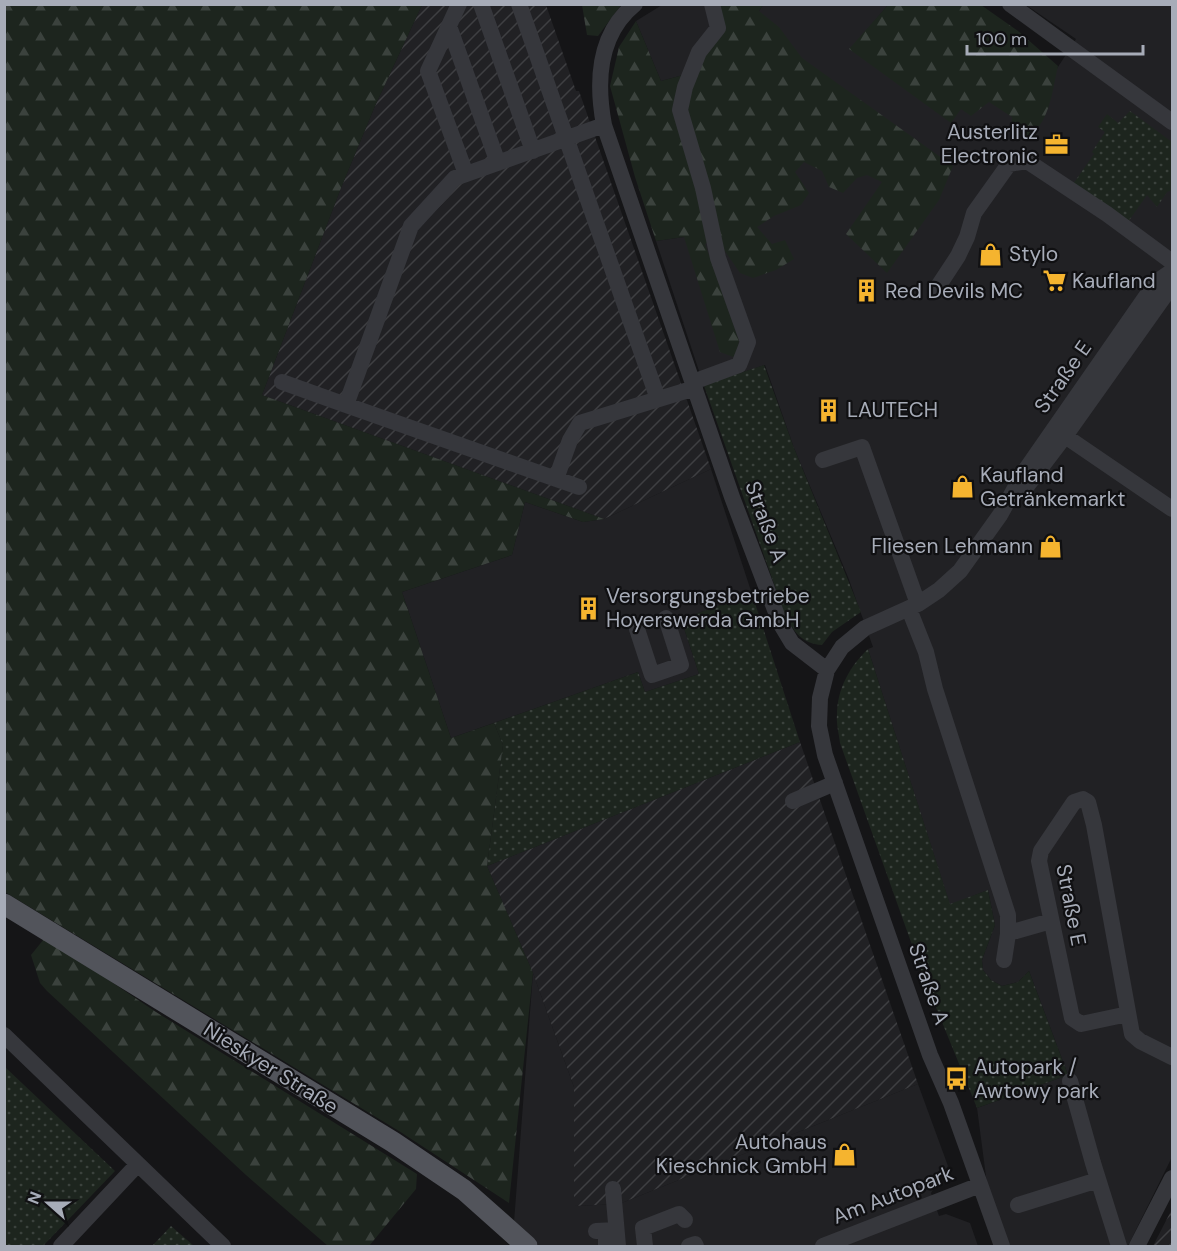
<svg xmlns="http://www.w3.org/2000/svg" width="1177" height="1251" font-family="'DM Sans',sans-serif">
  <defs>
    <pattern id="industrial-furrows" width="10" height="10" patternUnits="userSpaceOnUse" patternTransform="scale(1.5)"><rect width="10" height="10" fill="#212124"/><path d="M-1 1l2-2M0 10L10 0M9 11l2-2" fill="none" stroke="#3e3f42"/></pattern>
    <pattern id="grass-dots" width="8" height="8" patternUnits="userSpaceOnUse" patternTransform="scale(1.5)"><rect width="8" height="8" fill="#1d251e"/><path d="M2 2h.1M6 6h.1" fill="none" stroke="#3b423d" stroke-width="1.8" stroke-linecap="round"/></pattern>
    <pattern id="forest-firs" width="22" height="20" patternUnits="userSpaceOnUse" patternTransform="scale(1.5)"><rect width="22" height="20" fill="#1d251e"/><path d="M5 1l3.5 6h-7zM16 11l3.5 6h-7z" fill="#3b423d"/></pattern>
  </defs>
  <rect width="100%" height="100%" fill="#151517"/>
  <!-- built -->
  <path fill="#212124" d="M716 4 708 45 687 74 661 81 636 21 662 5Z
    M763 5H888L850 50 980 59 1038 98 1076 39 1026 5H1172V1157L1128 1246H1009L987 1184 977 1108 1068 1075 1029 971 1018 982 1002 986 991 980 983 970 982 960 995 925 988 890 950 905 868 649 873 647 848 577 794 448 765 365 728 377 703 383 656 241 684 237 759 11Z
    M711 469 752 594 681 619 699 674 645 692 638 672 451 738 402 592 512 555 525 502 583 522 604 519Z
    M533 973 574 1087V1206L619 1204 918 1084 948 1166 931 1193 939 1216 946 1214 970 1223 978 1246H539L514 1222Z"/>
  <!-- industrial -->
  <path fill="url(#industrial-furrows)" d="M422 5H546L576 91H579L711 469 604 519 262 395 341 188 375 106Z
    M800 742 918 1084 619 1204 574 1206V1087L533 973 487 866Z
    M1172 1209V1246H1153Z"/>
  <!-- grass -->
  <path fill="url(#grass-dots)" d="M1130 111 1172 142V190L1167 192 1157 207 1147 195 1128 222 1073 184 1094 154 1092 152 1105 132 1098 127 1107 114 1118 123Z
    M764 365 794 448 861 612 832 632 822 645C802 644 794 632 785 615L703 383 728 377Z
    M752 594 800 742 487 866 503 745 494 723 638 672 645 692 699 674 681 619Z
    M868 649 950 904 988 890 995 925 982 960 983 970 991 980 1002 986 1018 982 1029 971 1068 1075 977 1108 922 973 840 743C839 734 836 724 837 715 837 689 850 666 868 649Z
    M5 1067 115 1171 43 1246H5Z
    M171 1226 194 1246H152Z"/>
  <!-- forest -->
  <path fill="url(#forest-firs)" d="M4 5H422L375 106 341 188 262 395 604 519 583 522 525 502 512 555 402 592 451 738 494 723 503 745 487 866 533 973 509 1203 399 1131 5 892Z
    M582 5V4L621 5 598 36 587 35Z
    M716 5H763L759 11 779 27 802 58 953 166 939 200 887 273 846 234 882 182 867 175 857 178 843 193 829 187 822 171 804 162 795 172 809 193 801 205 774 216 757 227 772 244 785 240 794 259 776 270 753 278 740 273 716 238 705 244 739 340 736 358 720 352 684 237 656 241 635 177 610 86 619 47 636 21 661 81 687 74 708 46Z
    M888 5H981L1018 31 1058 66C1052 91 1050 125 1025 139L1012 129V117L989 102 971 116 961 109 951 123 849 49Z
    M44 939 67 952 156 1012 417 1174 416 1189 369 1246H328L246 1175 47 991 40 983 31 955Z"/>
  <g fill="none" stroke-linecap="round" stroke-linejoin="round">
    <!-- minor -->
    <path stroke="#36373c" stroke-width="16" d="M459 4 428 71 466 174
      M481 4 533 151
      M519 4 658 399
      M635 4C598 34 596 82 604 125L732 497 780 623 792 643 827 670
      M1010 4 1172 122
      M449 26 498 163
      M937 288 958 256 967 237 974 213 1009 164 1027 161 1107 214 1172 262
      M282 382 346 405
      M693 382 739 365 748 342 718 258 703 188 680 110 685 87 699 52 718 28 712 4
      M1065 436 1172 509
      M823 460 862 447 918 604
      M556 479 570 440 580 423 695 388
      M579 487 346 405 411 226 455 178 604 125
      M1024 490 1065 436 1168 291 1172 280
      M909 609 926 652 935 689 1008 915V934L1004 960
      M637 629 652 675 681 665 666 618
      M793 801 835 783
      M1008 932 1016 931 1051 921
      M1128 1014 1081 1024 1072 1018 1039 861 1041 851 1074 802 1083 799 1088 802 1094 825 1132 1034 1140 1041 1172 1057
      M4 1035 223 1246
      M1070 1081 1093 1163 1119 1246
      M613 1189 618 1246
      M1018 1205 1098 1180
      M596 1231 616 1230
      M606 1231V1246
      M61 1246 138 1164
      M645 1246 643 1228 679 1214 685 1220
      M689 1246 695 1244 696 1246
      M823 1246 980 1185
      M1002 1246 951 1103 930 1055 825 755 819 726 820 698 827 670 842 647 865 628 918 604 939 590 960 571 1000 515 1024 472 1156 282 1172 271
      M1137 1246 1172 1178"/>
    <!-- major -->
    <path stroke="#52545b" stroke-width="21" d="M4 904 393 1142 464 1190 527 1246"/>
  </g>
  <!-- icons -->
  <defs>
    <symbol id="office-bare" viewBox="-9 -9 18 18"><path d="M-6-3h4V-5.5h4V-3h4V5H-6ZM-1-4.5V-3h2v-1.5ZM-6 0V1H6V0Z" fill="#f5b42f" stroke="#101012" stroke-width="2.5" paint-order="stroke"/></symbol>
    <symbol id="shop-bare" viewBox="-9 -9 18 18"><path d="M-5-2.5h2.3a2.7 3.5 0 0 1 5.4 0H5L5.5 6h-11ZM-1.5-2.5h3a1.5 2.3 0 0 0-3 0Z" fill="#f5b42f" stroke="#101012" stroke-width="2.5" paint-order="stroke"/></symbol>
    <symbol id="supermarket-bare" viewBox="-9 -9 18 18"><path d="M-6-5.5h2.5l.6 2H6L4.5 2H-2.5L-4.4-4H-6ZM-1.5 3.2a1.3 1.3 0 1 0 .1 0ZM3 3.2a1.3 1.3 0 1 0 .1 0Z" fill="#f5b42f" stroke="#101012" stroke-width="2.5" paint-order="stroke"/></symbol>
    <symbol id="building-bare" viewBox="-9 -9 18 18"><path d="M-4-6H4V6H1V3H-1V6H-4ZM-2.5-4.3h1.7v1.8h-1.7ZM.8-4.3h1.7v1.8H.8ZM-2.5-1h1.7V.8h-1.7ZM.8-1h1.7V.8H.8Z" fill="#f5b42f" stroke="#101012" stroke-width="2.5" paint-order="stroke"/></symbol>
    <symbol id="bus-bare" viewBox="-9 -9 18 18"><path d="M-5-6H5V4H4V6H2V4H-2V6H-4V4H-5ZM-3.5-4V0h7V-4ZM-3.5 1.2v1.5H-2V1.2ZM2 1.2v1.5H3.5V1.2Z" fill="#f5b42f" stroke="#101012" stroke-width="2.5" paint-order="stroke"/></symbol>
  </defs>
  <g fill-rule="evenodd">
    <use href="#office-bare" x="1040" y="128" width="33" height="33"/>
    <use href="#shop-bare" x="974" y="238" width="33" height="33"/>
    <use href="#supermarket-bare" x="1038" y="264" width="33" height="33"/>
    <use href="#building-bare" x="850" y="274" width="33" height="33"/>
    <use href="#building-bare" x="812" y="394" width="33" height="33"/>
    <use href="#shop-bare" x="946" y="470" width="33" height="33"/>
    <use href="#shop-bare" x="1034" y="530" width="33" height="33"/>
    <use href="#building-bare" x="572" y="592" width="33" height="33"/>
    <use href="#bus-bare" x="940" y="1062" width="33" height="33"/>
    <use href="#shop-bare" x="828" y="1138" width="33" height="33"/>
  </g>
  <g text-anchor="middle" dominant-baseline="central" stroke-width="4.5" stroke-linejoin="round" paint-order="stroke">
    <!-- poi labels -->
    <g font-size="21" fill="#a7acb8" stroke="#101012" text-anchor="start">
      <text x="1038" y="132" text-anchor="end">Austerlitz<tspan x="1038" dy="24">Electronic</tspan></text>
      <text x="1009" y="254">Stylo</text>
      <text x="1072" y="281">Kaufland</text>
      <text x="885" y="291">Red Devils MC</text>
      <text x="847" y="410">LAUTECH</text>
      <text x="980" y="475">Kaufland<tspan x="980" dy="24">Getränkemarkt</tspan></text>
      <text x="1033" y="546" text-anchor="end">Fliesen Lehmann</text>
      <text x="606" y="596">Versorgungsbetriebe<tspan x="606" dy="24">Hoyerswerda GmbH</tspan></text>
      <text x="974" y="1067">Autopark /<tspan x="974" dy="24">Awtowy park</tspan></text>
      <text x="827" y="1142" text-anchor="end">Autohaus<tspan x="827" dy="24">Kieschnick GmbH</tspan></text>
    </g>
    <!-- street labels -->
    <g font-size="21" fill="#a7acb8" stroke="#101012">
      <text transform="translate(1063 377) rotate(-55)">Straße E</text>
      <text transform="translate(766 522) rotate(70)">Straße A</text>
      <text transform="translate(1071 905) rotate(79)">Straße E</text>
      <text transform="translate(929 984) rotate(71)">Straße A</text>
      <text transform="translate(271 1068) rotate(32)">Nieskyer Straße</text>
      <text transform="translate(893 1195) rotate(-21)">Am Autopark</text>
    </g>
  </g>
  <!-- border -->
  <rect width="1177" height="1251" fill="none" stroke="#a7acb8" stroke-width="12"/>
  <!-- north arrow -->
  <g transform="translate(48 1203) rotate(291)" stroke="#101012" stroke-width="4.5" paint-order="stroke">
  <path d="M0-4.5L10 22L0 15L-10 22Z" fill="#a7acb8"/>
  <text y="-9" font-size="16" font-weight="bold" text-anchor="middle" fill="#a7acb8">N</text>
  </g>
  <!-- scale -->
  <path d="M967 45v9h176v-9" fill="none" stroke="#a7acb8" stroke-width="3"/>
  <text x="976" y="45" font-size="18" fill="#a7acb8" stroke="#101012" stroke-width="4.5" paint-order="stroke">100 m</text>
</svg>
